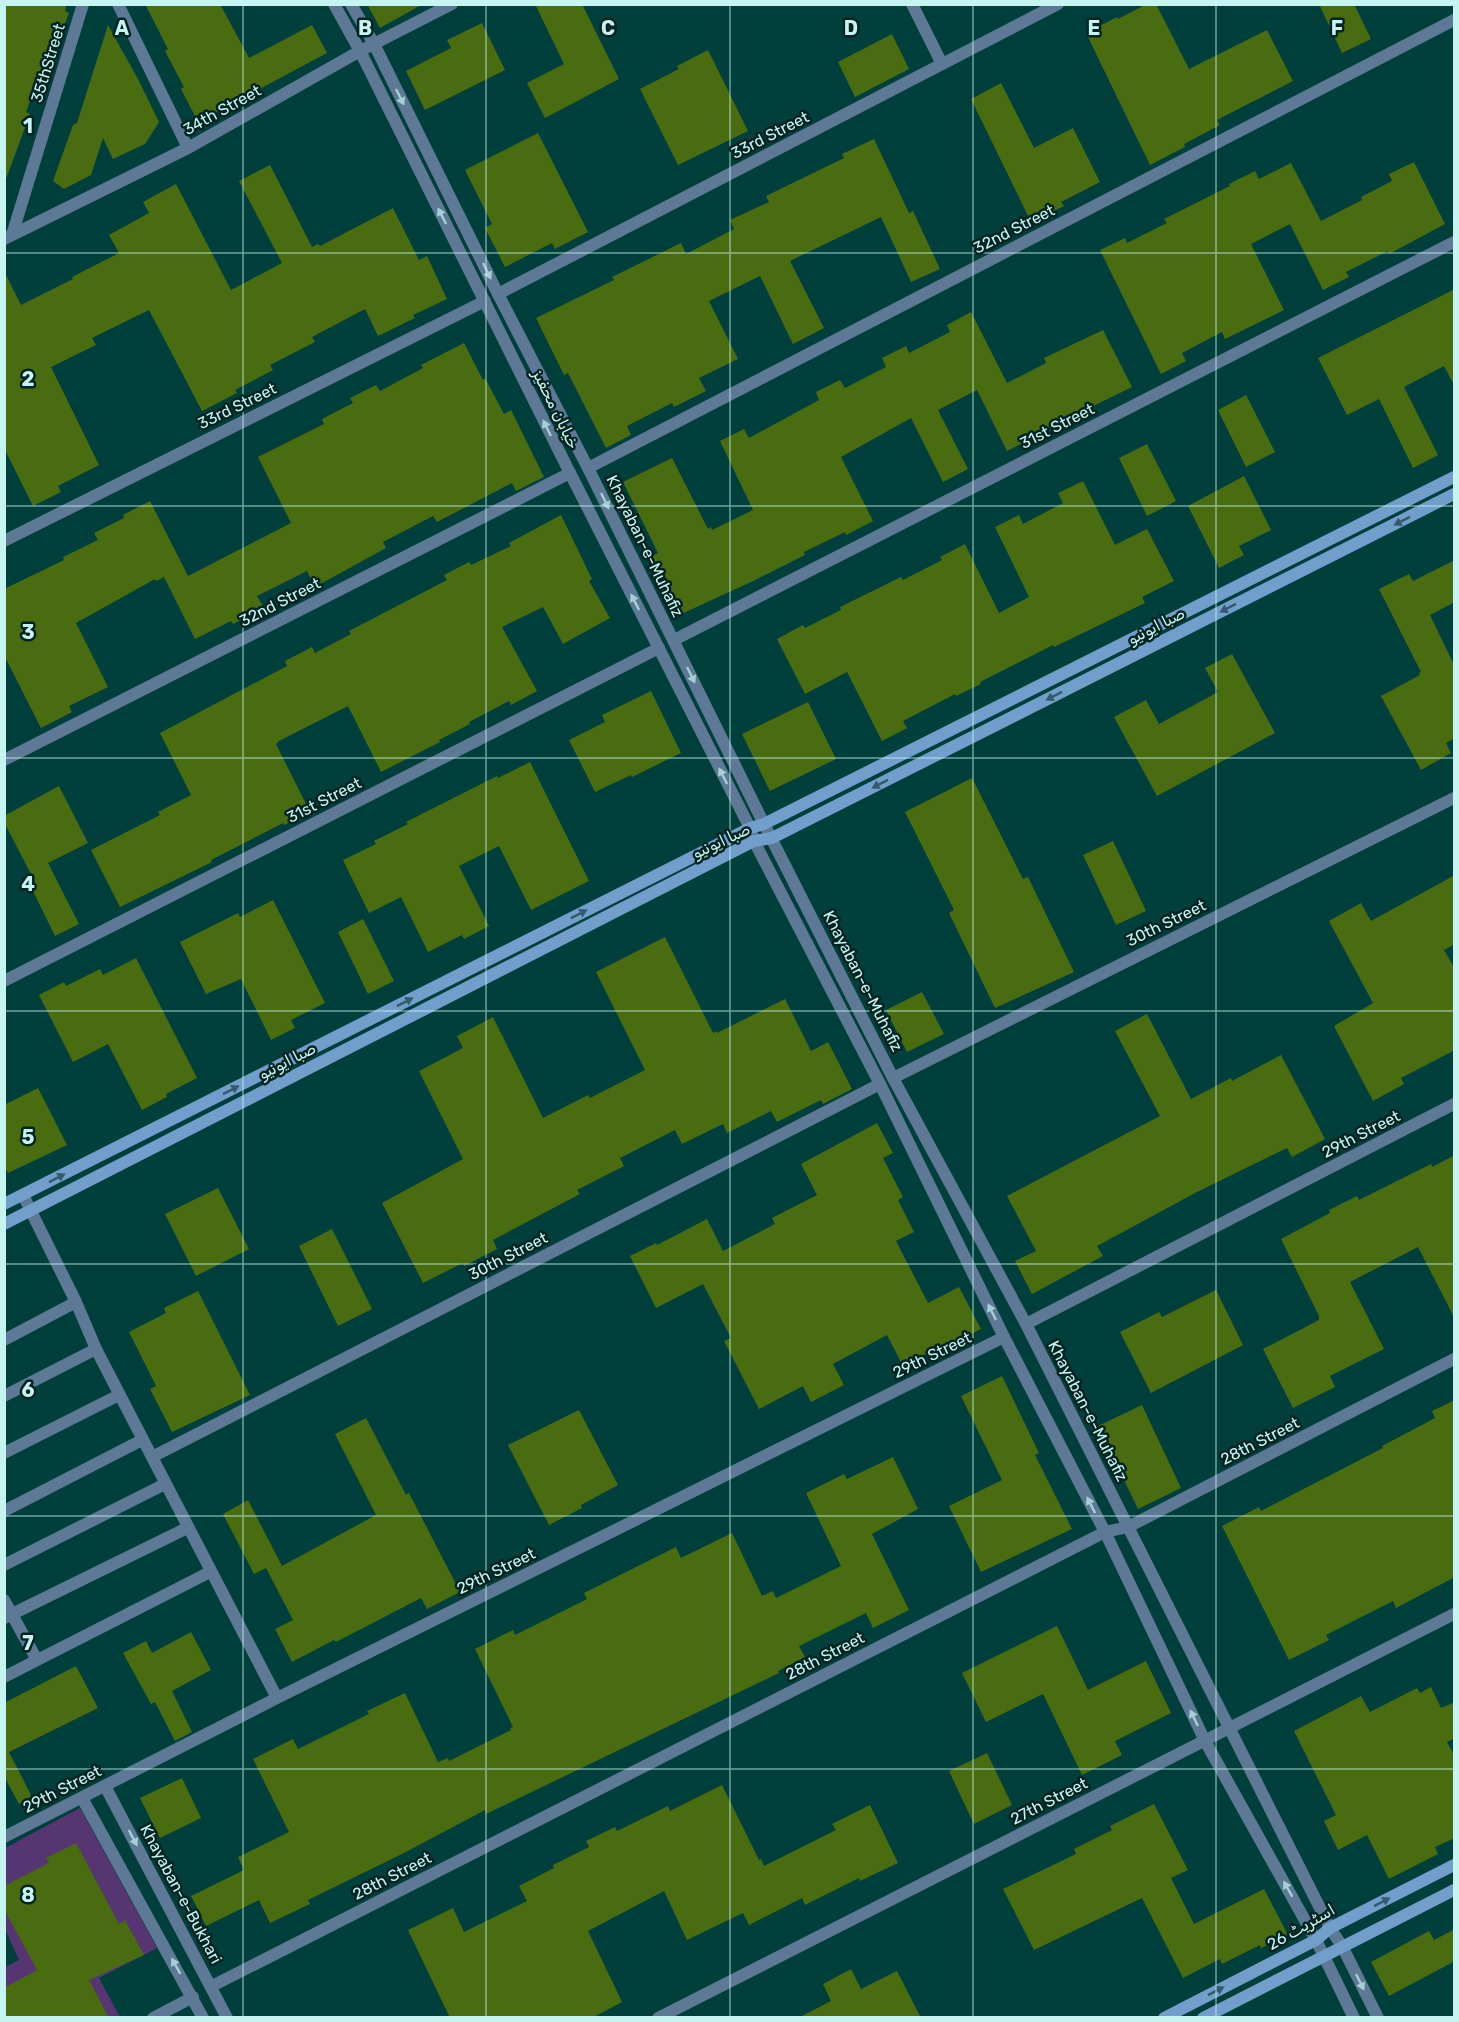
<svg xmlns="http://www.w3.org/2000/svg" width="1459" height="2022" font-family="Rubik,'Noto Sans Arabic',sans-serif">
  <rect width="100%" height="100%" fill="#003f3c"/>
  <!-- green -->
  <path fill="#573472" d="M80 1808 157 1948 99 1978 120 2017H5V1967L19 1960 5 1929V1848Z"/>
  <!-- building -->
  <path fill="#4a6c10" d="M4 4H67L65 11 69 13 58 42 52 39 26 112 30 114 6 179 4 178Z
    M145 4H220L249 58 312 25 327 53 198 122 181 89 184 87 165 51 168 49Z
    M367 4H423L380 28Z
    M535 4H582L619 79 545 118 527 83 564 64Z
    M1147 4H1156L1189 69 1267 30 1293 81 1217 120 1220 125 1184 144 1185 147 1150 165 1086 33 1117 17 1118 19Z
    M1319 4H1354L1371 39 1342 53Z
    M482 23 505 70 425 110 406 71 451 48 447 40Z
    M108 25 138 79 159 122 145 144 113 159 103 138 91 175 64 189 53 181 73 125 77 123Z
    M892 34 909 69 855 97 838 62Z
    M708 50 748 131 678 165 640 89 679 69 677 66Z
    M1001 83 1034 148 1073 128 1100 182 1061 202 1064 206 1031 222 971 99Z
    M538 133 588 232 555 249 552 243 505 267 485 228 492 224 465 170Z
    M874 139 909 213 913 211 940 269 911 282 881 217 790 261 824 328 793 344 760 276 709 301 738 359 699 378 706 391 674 407 672 403 627 426 631 435 606 448 568 373 564 375 536 318 614 280 612 277 681 243 686 254 734 229 730 220 769 202 766 196 844 158 842 154Z
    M1414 162 1445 224 1389 254 1388 251 1346 272 1349 277 1323 290 1290 224 1251 244 1284 310 1225 339 1222 332 1182 353 1186 361 1161 374 1100 250 1125 238 1127 243 1167 223 1164 219 1230 186 1229 184 1255 171 1259 179 1291 163 1321 221 1362 200 1361 197 1392 181 1389 174Z
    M270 165 312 247 318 244 320 246 393 208 419 260 427 256 447 299 413 315 415 318 378 336 365 309 312 337 315 342 270 365 273 370 235 390 237 393 202 411 149 310 92 338 96 345 51 367 99 465 58 486 61 492 33 506 4 448V271L21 305 73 279 72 277 119 253 109 235 149 213 143 202 176 184 231 290 282 263 239 181Z
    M1455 289V387L1444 366 1404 387 1438 455 1413 468 1379 399 1347 415 1318 358Z
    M971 312 1007 383 1046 363 1044 358 1103 330 1132 387 1032 436 1033 438 1007 451 977 390 938 410 968 469 943 482 911 418 841 457 873 521 846 535 845 532 804 552 805 555 749 583 679 615 650 557 658 553 623 482 672 458 708 529 711 527 712 530 753 510 720 441 744 429 749 438 819 400 816 392 840 380 845 388 886 367 882 358 906 346 909 353 950 332 947 325Z
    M464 343 483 380 485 378 504 414 511 410 544 477 516 491 512 483 437 522 433 516 383 542 386 548 315 587 307 571 257 596 264 608 233 624 231 621 195 639 164 577 156 581 155 579 76 623 108 687 69 706 72 712 41 728 4 655V589L64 560 63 557 98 540 94 533 124 518 123 515 150 501 188 576 291 523 258 457 324 424 322 419 353 403 350 398 376 385 380 391 423 368 421 365Z
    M1246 395 1275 452 1246 467 1218 410Z
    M1147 444 1176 501 1147 516 1119 458Z
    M1244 476 1271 530 1239 546 1244 555 1219 568 1188 506Z
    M1083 481 1115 545 1147 529 1174 581 1142 597 1145 603 1054 647 1053 645 980 682 981 684 956 696 955 694 903 721 907 728 882 741 847 672 805 694 777 639 803 625 805 628 841 610 840 607 901 577 903 580 942 560 940 557 965 544 999 613 1029 597 995 527 1019 515 1023 524 1063 503 1058 493Z
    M561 515 592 579 589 581 610 618 563 644 543 607 502 627 537 691 511 705 509 701 469 722 470 724 439 740 440 742 381 772 348 706 279 741 276 744 310 812 284 825 283 823 211 860 212 862 120 907 91 850 160 815 158 812 191 795 160 733 287 666 285 661 312 647 315 653 351 634 349 631 447 580 444 575 469 562 471 565 511 546 509 543Z
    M1455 560V602L1430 615 1455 667V738L1446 743 1451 753 1421 770 1381 696 1420 675 1419 673 1421 672 1379 589 1409 574 1413 581Z
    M1232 654 1275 733 1157 796 1114 717 1146 700 1159 724 1218 692 1205 668Z
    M651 691 681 753 632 777 631 775 595 792 569 740 605 722 602 715Z
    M808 702 836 759 770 791 742 734Z
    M530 762 589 881 531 910 499 846 459 866 489 926 464 939 462 935 428 952 401 897 369 913 343 860 376 844 374 841 408 824 406 822 497 776 498 778Z
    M972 778 1023 879 1028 877 1074 972 995 1008 949 913 954 910 905 812Z
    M59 786 88 843 48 863 79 924 55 936 27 879 32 876 4 822V816Z
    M1113 841 1146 911 1116 925 1083 855Z
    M1455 875V944L1444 950 1455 969V1050L1401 1078 1404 1084 1373 1101 1334 1026 1373 1003 1329 921 1361 903 1371 921Z
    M273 900 325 1003 291 1020 295 1028 271 1040 241 979 206 994 180 942 238 913 240 917Z
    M363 919 394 981 368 994 338 932Z
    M665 937 713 1033 717 1031V1033L785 999 811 1051 828 1042 852 1089 823 1104 821 1100 777 1122 771 1111 727 1133 723 1124 682 1144 675 1130 620 1158 624 1166 577 1190 580 1194 493 1240 497 1249 464 1266 463 1263 423 1283 382 1203 463 1159 419 1071 463 1048 457 1036 493 1017 543 1118 588 1095 590 1098 645 1070 596 972Z
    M136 958 197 1078 166 1094 167 1097 142 1110 108 1044 73 1062 39 995 64 982 66 986 100 969 103 975Z
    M922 992 944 1034 907 1052 886 1010Z
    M1147 1014 1191 1099 1231 1078 1232 1081 1281 1055 1325 1139 1292 1157 1287 1148 1197 1192 1097 1246 1103 1256 1032 1294 1015 1261 1036 1251 1007 1196 1160 1116 1115 1031Z
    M38 1088 67 1145 8 1173 4 1166V1105Z
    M877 1123 893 1153 883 1158 903 1197 898 1200 914 1232 896 1241 928 1303 959 1287 981 1329 948 1346 946 1343 903 1366 887 1335 833 1364 844 1385 811 1402 803 1386 759 1409 724 1341 731 1338 703 1284 656 1308 630 1256 656 1243 657 1245 707 1219 723 1251 775 1224 772 1218 817 1195 801 1164Z
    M1455 1155V1319L1418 1247 1350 1282 1384 1349 1330 1376 1335 1387 1293 1408 1263 1349 1319 1320V1316L1281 1239 1330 1213 1329 1210 1357 1196 1359 1200 1431 1164 1432 1167Z
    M218 1188 249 1249 196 1276 165 1214Z
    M332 1229 372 1309 338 1326 299 1246Z
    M1216 1290 1243 1345 1151 1393 1120 1332 1159 1312 1162 1317Z
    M198 1291 250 1395 172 1432 150 1389 156 1386 129 1332 166 1313 164 1308Z
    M1002 1376 1039 1453 1035 1455 1072 1529 981 1572 949 1506 1002 1480 961 1396Z
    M1455 1400V1577L1396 1608 1393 1601 1326 1635 1329 1640 1289 1660 1222 1526 1259 1507 1261 1511 1383 1448 1382 1446 1435 1418 1432 1411Z
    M1142 1405 1181 1488 1138 1509 1098 1426Z
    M579 1410 618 1485 581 1505 582 1508 549 1525 508 1445Z
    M366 1418 406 1495 409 1493 460 1592 427 1609 421 1598 336 1642 334 1640 292 1662 275 1629 293 1620 266 1568 254 1574 223 1514 248 1500 282 1566 376 1515 335 1434Z
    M893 1457 918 1509 872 1534 909 1610 873 1628 866 1613 799 1646 805 1657 778 1671 779 1673 486 1814 485 1810 402 1854 308 1900 310 1904 270 1923 259 1900 206 1926 191 1896 244 1870 238 1857 289 1832 253 1759 293 1739 298 1749 369 1714 367 1711 405 1693 438 1762 448 1758 449 1761 511 1730 510 1728 513 1727 475 1649 513 1630 515 1635 587 1599 584 1593 676 1547 681 1558 732 1533 762 1596 773 1591 776 1598 841 1566 806 1493 844 1474 847 1479Z
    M1057 1626 1088 1690 1146 1661 1171 1713 1115 1741 1122 1755 1082 1775 1043 1694 986 1722 962 1673Z
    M191 1632 211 1670 172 1691 192 1732 175 1741 155 1702 151 1704 123 1653 146 1641 152 1653Z
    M76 1666 98 1708 9 1752 32 1797 19 1804 4 1776V1703Z
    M1431 1687 1441 1708 1455 1702V1738L1447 1742 1455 1757V1838L1435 1847 1438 1854 1389 1879 1367 1835 1338 1850 1324 1821 1336 1815 1294 1731 1361 1696 1370 1712 1417 1688 1420 1693Z
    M987 1753 1012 1805 974 1824 949 1771Z
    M182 1778 201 1818 160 1838 140 1798Z
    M722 1785 759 1860 761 1859 764 1866 836 1830 832 1824 870 1805 898 1863 860 1881 859 1878 805 1905 802 1898 749 1925 743 1913 687 1940 664 1891 588 1931 622 2002 592 2018H450L408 1930 453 1908 464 1932 527 1901 519 1886 554 1868 553 1865 589 1847 586 1841 615 1827 617 1831 668 1806 670 1811Z
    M1154 1804 1188 1870 1171 1878 1194 1924 1264 1889 1288 1935 1261 1948 1260 1945 1222 1964 1220 1959 1183 1978 1142 1898 1034 1950 1003 1889 1076 1854 1074 1849 1112 1830 1110 1826Z
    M76 1843 119 1924 125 1920 144 1955 89 1980 109 2018H4V1988L37 1970 4 1909V1886L49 1863 46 1858Z
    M1455 1929V1961L1389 1996 1371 1962 1429 1931 1434 1940Z
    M851 1969 861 1989 897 1971 921 2018H798L831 2001 823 1984Z"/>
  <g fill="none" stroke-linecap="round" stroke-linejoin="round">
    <!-- minor -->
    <path stroke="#5d7995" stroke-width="12" d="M118 4 188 148
      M912 4 942 64
      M12 235 83 4
      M4 239 188 148 360 51 452 4
      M498 294 1058 4
      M588 468 1454 20
      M4 541 485 301
      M674 640 1454 242
      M4 760 570 473
      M4 981 659 648
      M893 1078 1454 798
      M23 1195 76 1302 96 1349 277 1698
      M1026 1324 1454 1104
      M4 1340 76 1302
      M4 1396 96 1349
      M4 1453 119 1395
      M152 1457 880 1084
      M4 1511 142 1440
      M4 1565 165 1484
      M4 1600 37 1660
      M4 1618 187 1528
      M4 1677 210 1572
      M4 1837 277 1698 1004 1337
      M212 1986 1105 1532 1128 1527 1454 1359
      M153 2018 193 1997
      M658 2018 1454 1614"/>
    <!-- tertiary -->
    <path stroke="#5d7995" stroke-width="12" d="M334 4 360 51 570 473 750 828 754 841 880 1084 1004 1337 1105 1532 1205 1741 1316 1940 1354 2018
      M351 4 374 44 498 294 588 468 764 824 893 1078 1026 1324 1330 1928 1342 1946 1378 2018
      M105 1786 227 2018
      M82 1798 203 2018"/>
    <!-- secondary -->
    <path stroke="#719ecb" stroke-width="12" d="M4 1204 750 828 764 824 1454 477
      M4 1224 754 841 772 838 1454 494
      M1164 2018 1316 1940 1330 1928 1454 1865
      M1203 2018 1454 1890"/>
  </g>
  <!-- one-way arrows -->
  <defs><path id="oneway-solid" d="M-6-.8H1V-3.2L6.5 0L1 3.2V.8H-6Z" transform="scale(1.5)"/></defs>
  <g fill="#a6d0d5">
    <use href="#oneway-solid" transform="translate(400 97) rotate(64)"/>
    <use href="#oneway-solid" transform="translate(442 216) rotate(-117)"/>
    <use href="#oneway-solid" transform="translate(487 271) rotate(64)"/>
    <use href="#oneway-solid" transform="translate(547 428) rotate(-116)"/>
    <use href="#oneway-solid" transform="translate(605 501) rotate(64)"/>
    <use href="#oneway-solid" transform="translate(635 602) rotate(-117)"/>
    <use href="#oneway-solid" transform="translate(691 675) rotate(64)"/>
    <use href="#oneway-solid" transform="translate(723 776) rotate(-117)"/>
    <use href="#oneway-solid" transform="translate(992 1312) rotate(-116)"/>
    <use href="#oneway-solid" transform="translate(1091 1505) rotate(-117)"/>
    <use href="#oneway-solid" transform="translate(1194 1718) rotate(-116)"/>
    <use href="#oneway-solid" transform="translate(133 1838) rotate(62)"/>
    <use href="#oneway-solid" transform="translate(1288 1889) rotate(-119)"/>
    <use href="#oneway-solid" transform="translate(176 1966) rotate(-119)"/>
    <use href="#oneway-solid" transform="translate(1360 1982) rotate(64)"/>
  </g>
  <g fill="#335a6d">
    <use href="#oneway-solid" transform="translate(1402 521) rotate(153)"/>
    <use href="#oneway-solid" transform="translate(1228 608) rotate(153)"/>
    <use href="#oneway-solid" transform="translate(1054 696) rotate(153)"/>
    <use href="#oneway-solid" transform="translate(880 784) rotate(153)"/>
    <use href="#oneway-solid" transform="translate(579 914) rotate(-27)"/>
    <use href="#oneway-solid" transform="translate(405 1002) rotate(-27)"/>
    <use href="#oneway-solid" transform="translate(231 1090) rotate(-27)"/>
    <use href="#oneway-solid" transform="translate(57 1178) rotate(-27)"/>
    <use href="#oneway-solid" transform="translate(1382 1902) rotate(-27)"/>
    <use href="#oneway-solid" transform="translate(1216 1991) rotate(-27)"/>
  </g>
  <!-- grid -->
  <path fill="none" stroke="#c6f5f1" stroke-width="1.5" stroke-opacity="0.55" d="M243 4V2018M486 4V2018M730 4V2018M973 4V2018M1216 4V2018M4 253H1454M4 506H1454M4 758H1454M4 1011H1454M4 1264H1454M4 1516H1454M4 1769H1454"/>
  <g text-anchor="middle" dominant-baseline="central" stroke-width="5" stroke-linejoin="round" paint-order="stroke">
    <!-- street labels -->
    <g font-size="16" fill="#c6f5f1" stroke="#012321">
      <text transform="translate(48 63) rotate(-73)">35thStreet</text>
      <text transform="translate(222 110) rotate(-29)">34th Street</text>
      <text transform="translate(770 135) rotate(-27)">33rd Street</text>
      <text transform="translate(1014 229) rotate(-27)">32nd Street</text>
      <text transform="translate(237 406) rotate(-26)">33rd Street</text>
      <text transform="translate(556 409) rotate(64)">خیابان محفیز</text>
      <text transform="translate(1057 426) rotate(-27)">31st Street</text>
      <text transform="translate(645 546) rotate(64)">Khayaban-e-Muhafiz</text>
      <text transform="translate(280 602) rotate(-27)">32nd Street</text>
      <text transform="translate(1156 626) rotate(-27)">صبا ایونیو</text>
      <text transform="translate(324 800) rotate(-27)">31st Street</text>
      <text transform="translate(721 841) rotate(-25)">صبا ایونیو</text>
      <text transform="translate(1166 923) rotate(-26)">30th Street</text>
      <text transform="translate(863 981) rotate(63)">Khayaban-e-Muhafiz</text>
      <text transform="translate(287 1061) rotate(-27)">صبا ایونیو</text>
      <text transform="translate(1361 1134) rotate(-27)">29th Street</text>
      <text transform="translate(508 1256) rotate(-27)">30th Street</text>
      <text transform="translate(932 1355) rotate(-26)">29th Street</text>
      <text transform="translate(1088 1411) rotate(63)">Khayaban-e-Muhafiz</text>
      <text transform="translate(1260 1441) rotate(-27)">28th Street</text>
      <text transform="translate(496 1571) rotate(-26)">29th Street</text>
      <text transform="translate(825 1656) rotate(-27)">28th Street</text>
      <text transform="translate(62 1789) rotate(-27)">29th Street</text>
      <text transform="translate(1049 1801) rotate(-27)">27th Street</text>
      <text transform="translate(392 1876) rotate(-27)">28th Street</text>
      <text transform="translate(181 1894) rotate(62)">Khayaban-e-Bukhari</text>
      <text transform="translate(1301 1927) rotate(-30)">اسٹریٹ 26</text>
    </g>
  </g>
  <g font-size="20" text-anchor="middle" font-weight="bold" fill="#c6f5f1" stroke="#012321" stroke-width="5" stroke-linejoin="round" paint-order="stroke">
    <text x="122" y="35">A</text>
    <text x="365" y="35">B</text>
    <text x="608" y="35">C</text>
    <text x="851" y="35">D</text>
    <text x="1094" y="35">E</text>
    <text x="1337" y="35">F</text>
    <text x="28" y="133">1</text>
    <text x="28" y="386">2</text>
    <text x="28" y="639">3</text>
    <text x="28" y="891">4</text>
    <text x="28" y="1144">5</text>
    <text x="28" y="1397">6</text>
    <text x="28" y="1650">7</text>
    <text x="28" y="1902">8</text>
  </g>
  <!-- border -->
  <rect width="1459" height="2022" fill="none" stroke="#c6f5f1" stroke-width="12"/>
</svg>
